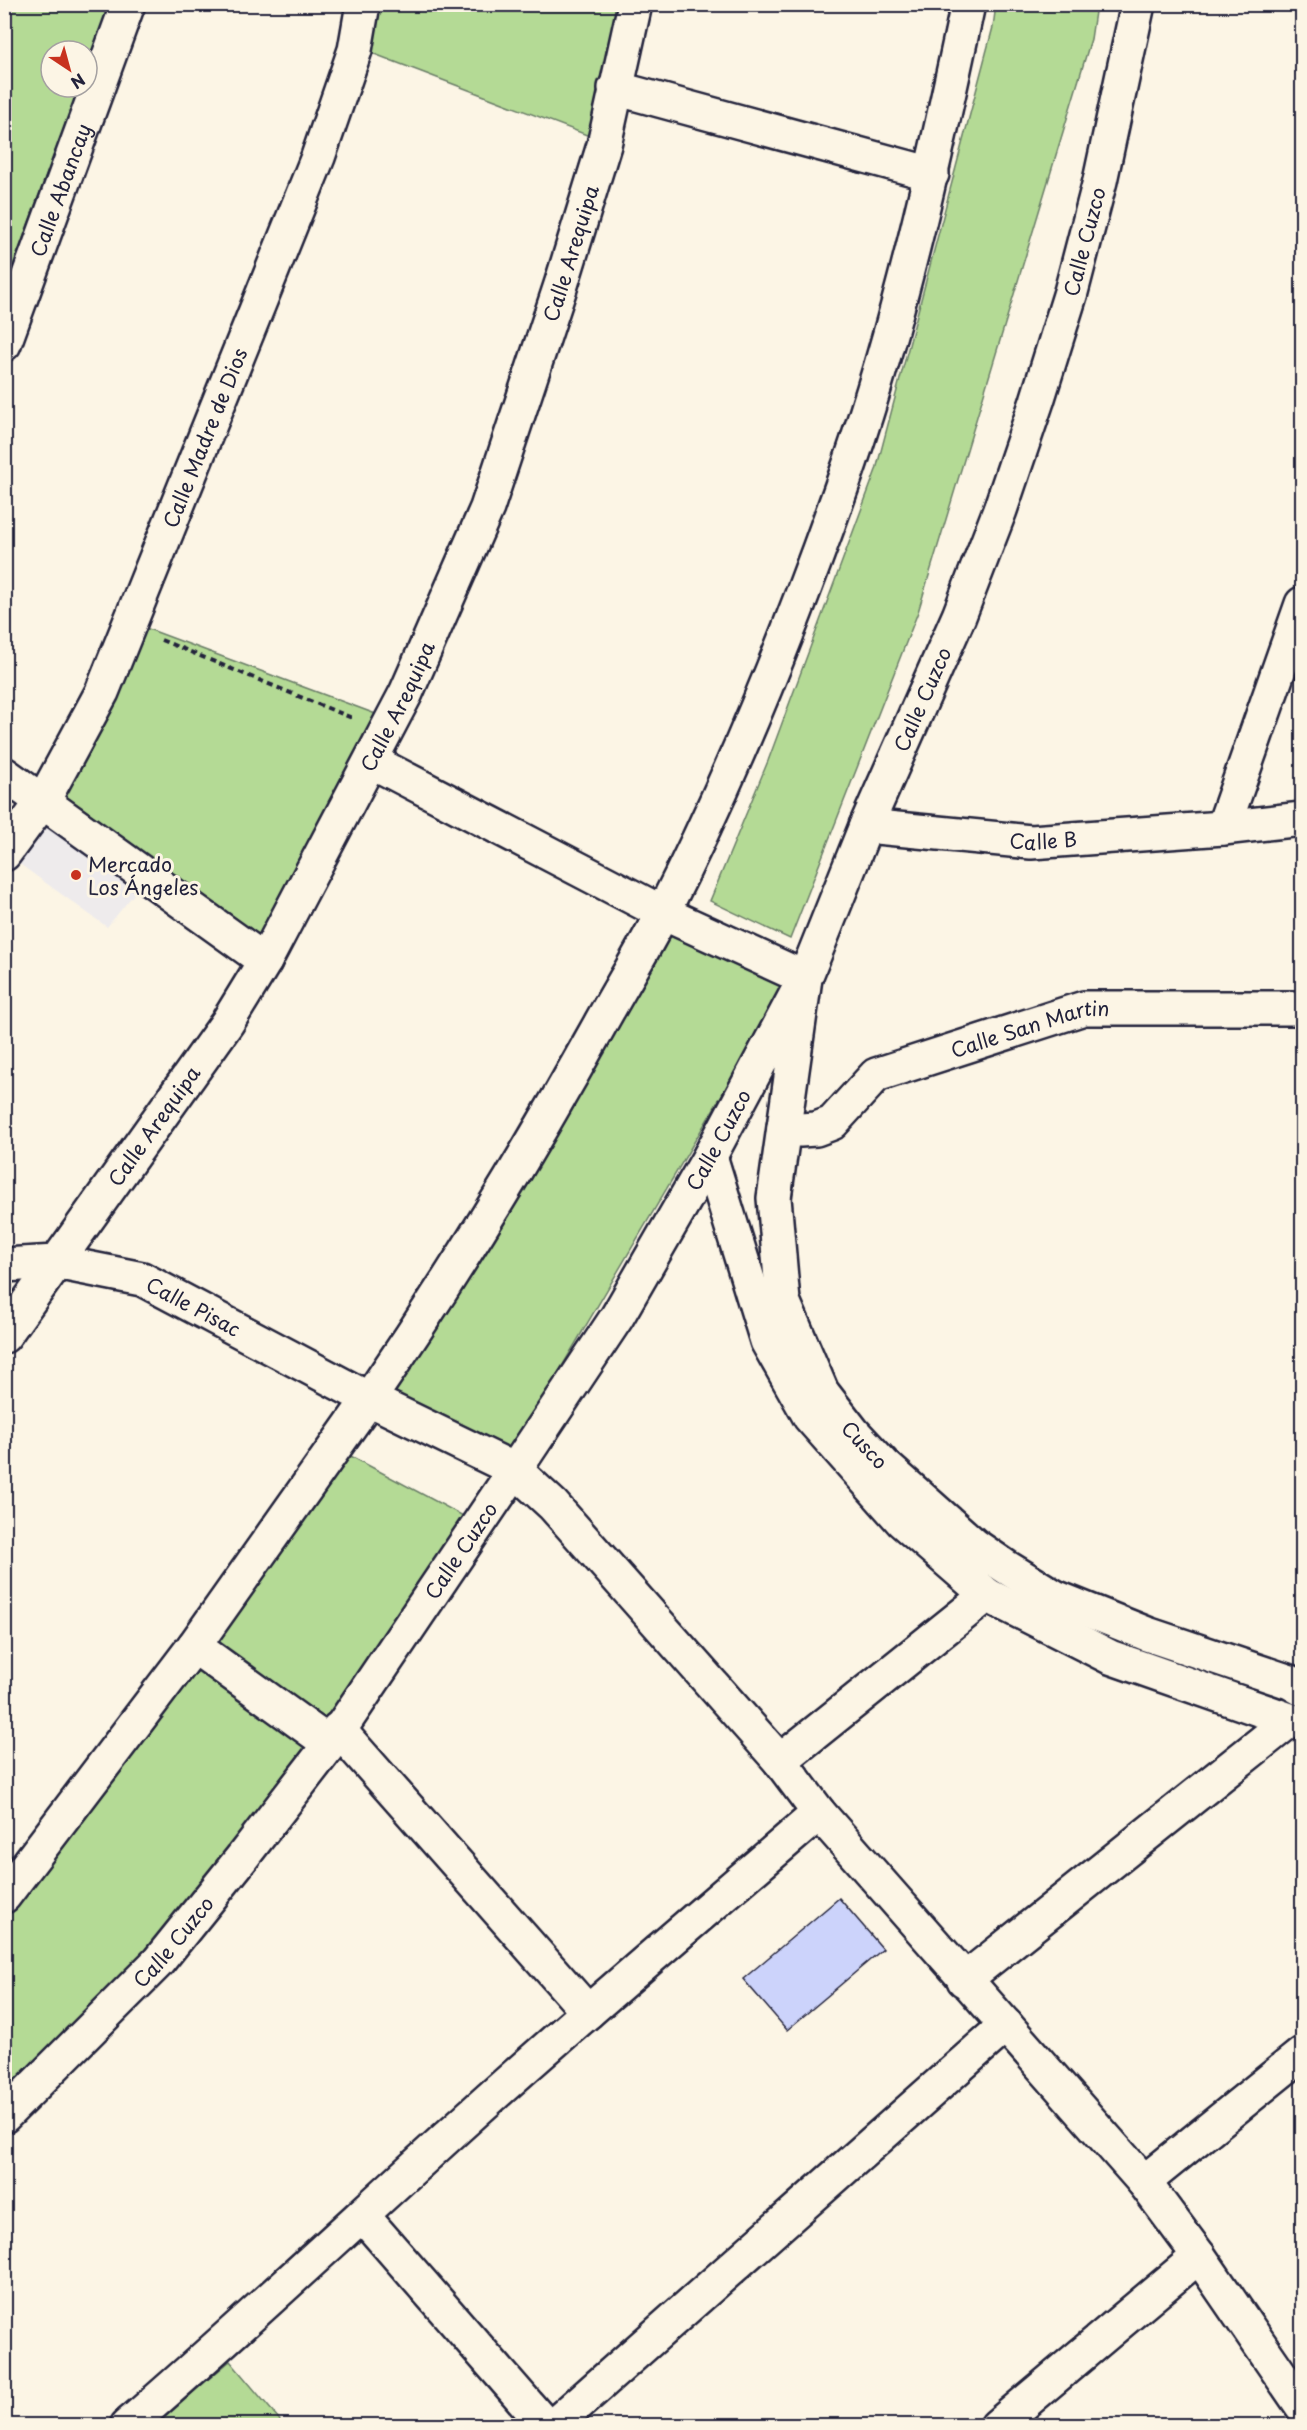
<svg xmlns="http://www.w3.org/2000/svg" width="1307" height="2430" font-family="'Playpen Sans',sans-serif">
  <rect width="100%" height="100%" fill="#fcf5e5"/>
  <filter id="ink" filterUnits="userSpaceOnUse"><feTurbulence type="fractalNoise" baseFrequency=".0167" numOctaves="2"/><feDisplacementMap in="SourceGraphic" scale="12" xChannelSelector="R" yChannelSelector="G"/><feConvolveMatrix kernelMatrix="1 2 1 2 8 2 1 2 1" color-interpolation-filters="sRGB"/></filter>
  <g filter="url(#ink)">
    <!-- built -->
    <path fill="#eeebec" d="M49 821 138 889 107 927 14 860Z"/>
    <!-- green -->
    <path fill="#b4da95" stroke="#6b7e68" stroke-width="1.5" d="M5 4 110 5 87 65V51H51V87H79L5 287Z
      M352 5H630L600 140 348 44Z
      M996 5H1096L1091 39 918 612 790 939 710 901 768 761 876 470 993 27Z
      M143 627 389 719 263 948 54 803Z
      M666 932 786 986 505 1463 384 1402Z
      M345 1453 469 1519 326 1730 207 1642Z
      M201 1663 313 1748 147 1957 5 2101V1913Z
      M230 2361 284 2425H154Z"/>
    <!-- building -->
    <path fill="#ccd3fb" stroke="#22223b" stroke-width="1.5" d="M839 1898 883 1949 787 2030 743 1979Z"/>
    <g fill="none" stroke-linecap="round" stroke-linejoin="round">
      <defs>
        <g id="minor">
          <path d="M615 88 932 174"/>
          <path id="s1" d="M4 344 128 4"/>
          <path id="s2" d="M371 761 663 913 805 978 774 1198 783 1301 822 1392 853 1432 884 1465 974 1545 1006 1567 1055 1597 1147 1634 1290 1682 1302 1689"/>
          <path d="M4 774 265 961"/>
          <path id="s3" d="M866 826 1031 842 1223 828 1302 819"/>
          <path d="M1223 828 1302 604"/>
          <path id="s4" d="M4 854 43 801 102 692 318 157 355 50 363 4"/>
          <path id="s5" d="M784 1127 800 1130 816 1129 832 1123 876 1075 1084 1008H1302"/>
          <path d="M710 1156 767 1341 810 1417 902 1521 987 1595 1110 1657 1290 1720 964 1980"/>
          <path id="s6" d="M4 1265 56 1262 142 1279 369 1399 194 1646 4 1896"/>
          <path id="s7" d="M4 1336 227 1023 265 961 406 693 487 508 561 285 604 145 635 4"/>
          <path d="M194 1646 330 1744"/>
          <path d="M338 1729 588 2012"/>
          <path d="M780 1761 987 1595"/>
          <path id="s8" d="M4 2116 158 1962 241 1859 330 1744 515 1470"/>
          <path d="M1144 2182 1302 2054"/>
          <path d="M362 2215 546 2426"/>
          <path d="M127 2426C243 2326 354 2221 468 2118 583 2014 702 1914 819 1813"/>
          <path d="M553 2426 1006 2025"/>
          <path d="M997 2426 1199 2256"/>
        </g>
        <g id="tertiary">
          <path d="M968 4C935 160 901 315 849 466 796 618 736 769 663 912 643 951 620 988 599 1026 528 1154 452 1278 369 1399L515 1470 553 1505 780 1761 819 1813 1144 2182 1199 2256 1302 2406"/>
          <path id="s9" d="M515 1470 617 1317 710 1156 805 978 866 826 959 616 1000 510 1037 401 1071 292 1100 181 1138 4"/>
        </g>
      </defs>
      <!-- minor casing -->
      <use href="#minor" stroke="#22223b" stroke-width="38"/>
      <!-- tertiary casing -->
      <use href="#tertiary" stroke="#22223b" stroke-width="38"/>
      <!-- path -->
      <path stroke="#22223b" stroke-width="4" stroke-dasharray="6 4.5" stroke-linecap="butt" d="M161 640 352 718"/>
      <!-- minor -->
      <use href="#minor" stroke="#fcf5e5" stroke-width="33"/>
      <!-- tertiary -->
      <use href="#tertiary" stroke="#fcf5e5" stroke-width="33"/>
    </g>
  </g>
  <!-- markers -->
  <circle fill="#c8321e" stroke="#fcf5e5" stroke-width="2" cx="76" cy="875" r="6"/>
  <g text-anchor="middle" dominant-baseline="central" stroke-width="6" stroke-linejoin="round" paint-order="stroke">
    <!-- street labels -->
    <g font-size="20" fill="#22223b" stroke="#fcf5e5">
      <text stroke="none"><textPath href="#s1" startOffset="164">Calle Abancay</textPath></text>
      <text stroke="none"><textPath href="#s9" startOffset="1360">Calle Cuzco</textPath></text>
      <text stroke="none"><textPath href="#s7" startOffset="1230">Calle Arequipa</textPath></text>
      <text stroke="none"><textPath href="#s4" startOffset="464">Calle Madre de Dios</textPath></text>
      <text stroke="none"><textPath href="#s9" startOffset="874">Calle Cuzco</textPath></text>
      <text stroke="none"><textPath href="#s7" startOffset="744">Calle Arequipa</textPath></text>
      <text stroke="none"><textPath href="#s3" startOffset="178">Calle B</textPath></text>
      <text stroke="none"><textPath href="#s5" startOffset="276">Calle San Martin</textPath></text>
      <text stroke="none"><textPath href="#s7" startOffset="258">Calle Arequipa</textPath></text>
      <text stroke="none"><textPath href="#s9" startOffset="388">Calle Cuzco</textPath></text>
      <text stroke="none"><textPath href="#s6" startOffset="198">Calle Pisac</textPath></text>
      <text stroke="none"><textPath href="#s2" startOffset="978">Cusco</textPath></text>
      <text stroke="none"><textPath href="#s8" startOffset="729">Calle Cuzco</textPath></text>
      <text stroke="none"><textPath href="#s8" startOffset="243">Calle Cuzco</textPath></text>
    </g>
    <!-- poi labels -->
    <g font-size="20" fill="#22223b" stroke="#fcf5e5" text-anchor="start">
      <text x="88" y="864">Mercado<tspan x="88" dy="23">Los Ángeles</tspan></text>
    </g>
  </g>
  <!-- margin -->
  <rect width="1307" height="2430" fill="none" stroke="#fcf5e5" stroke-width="24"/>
  <rect x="12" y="12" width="1283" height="2406" fill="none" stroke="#22223b" stroke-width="2" filter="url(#ink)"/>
  <!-- north arrow -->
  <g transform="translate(69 69) rotate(144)"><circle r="28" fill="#fcf5e5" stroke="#a5a1a1" stroke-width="1.5"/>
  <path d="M0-4.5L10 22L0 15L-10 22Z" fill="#c8321e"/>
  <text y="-9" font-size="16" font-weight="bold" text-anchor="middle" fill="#22223b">N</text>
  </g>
</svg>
